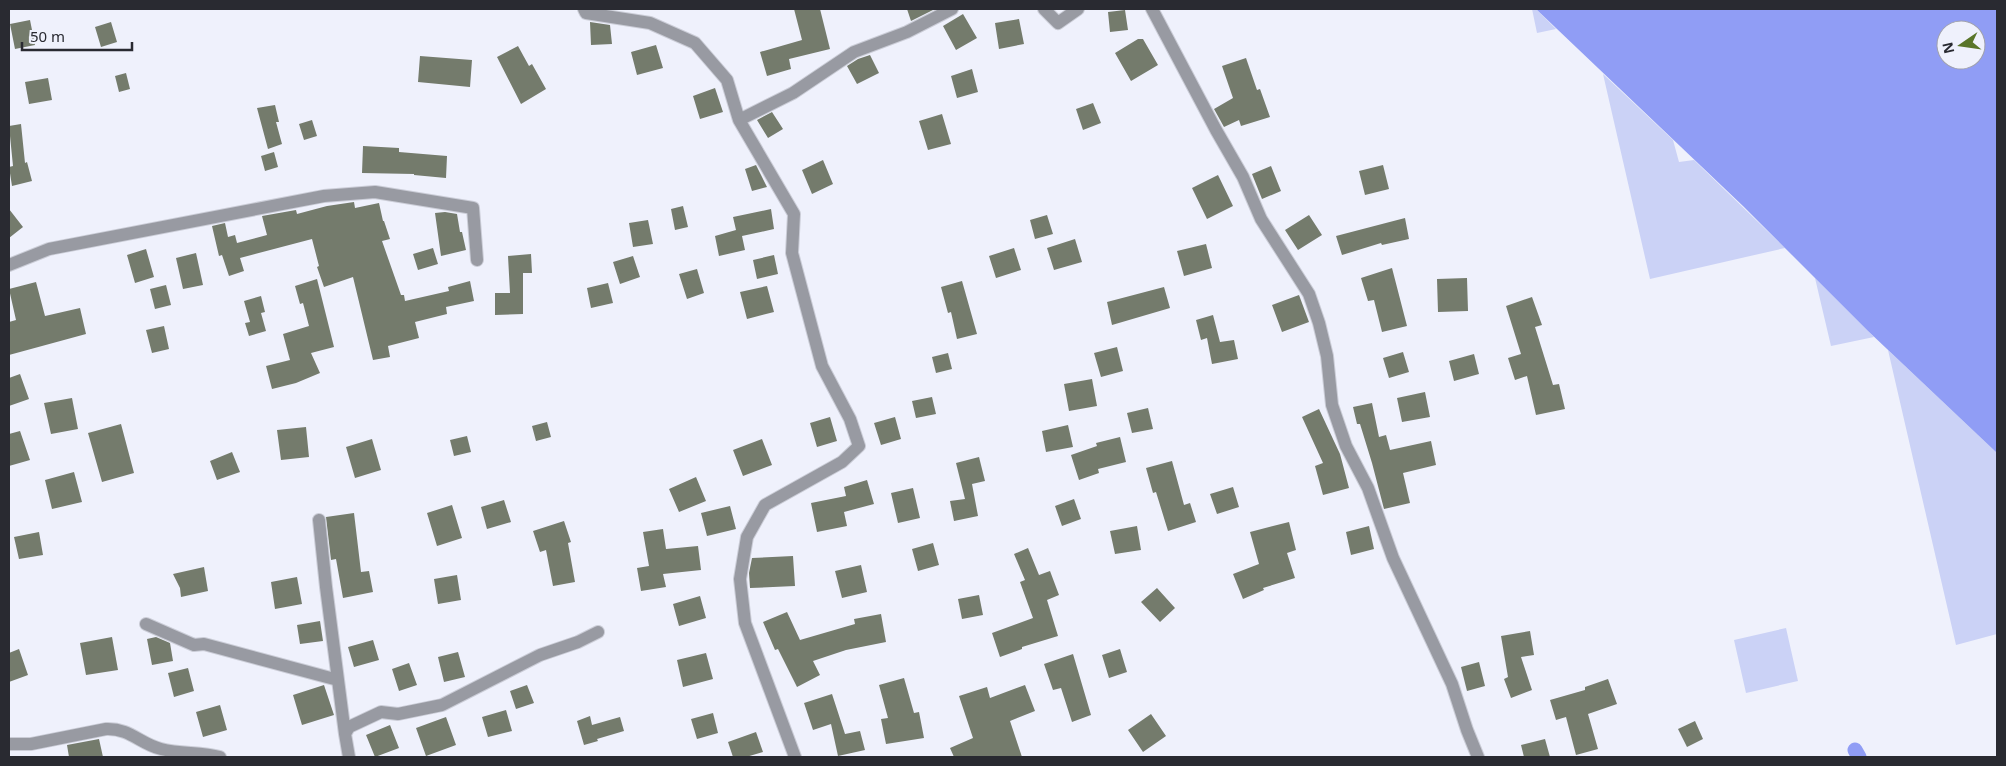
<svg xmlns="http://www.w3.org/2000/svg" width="2006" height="766" font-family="'Noto Sans',sans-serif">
  <rect width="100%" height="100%" fill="#eff1fc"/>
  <!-- green -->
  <path fill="#cbd2f6" d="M1532 9H1536L1556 29 1537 33Z
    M1603 74 1673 140 1679 162 1694 160 1785 248 1650 279Z
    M1815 278 1874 337 1831 346Z
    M1888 350 1997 453V634L1956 645Z
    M1786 628 1798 681 1746 693 1734 640Z"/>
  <!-- water -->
  <path fill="#909df5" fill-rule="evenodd" d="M1536 9H1997V453L1868 331 1743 206ZM1946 30H1976V60H1946Z"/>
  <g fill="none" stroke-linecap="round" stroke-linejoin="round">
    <!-- canal -->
    <path stroke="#909df5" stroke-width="15" d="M1855 750 1859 757"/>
  </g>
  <!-- building -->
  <path fill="#747b6c" d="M794 9H820L830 49 789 59 791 69 767 76 760 52 802 40Z
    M907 9H935L911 21Z
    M1125 10 1128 30 1110 32 1108 12Z
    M963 14 977 38 956 50 943 26Z
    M1019 19 1024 44 999 49 995 23Z
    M30 20 35 45 15 49 10 24Z
    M111 22 117 42 101 47 95 27Z
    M590 22 610 25 612 44 591 45Z
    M1138 39H1143L1158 65 1131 81 1115 53Z
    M656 45 663 68 637 75 631 52Z
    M518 46 529 66 532 64 546 89 521 104 497 57Z
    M870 55 879 73 857 84 847 66 858 59Z
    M420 56 472 60 470 87 418 82Z
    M1246 58 1257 90 1260 89 1270 117 1241 126 1239 120 1224 127 1214 109 1233 98 1222 66Z
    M972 69 978 92 957 98 951 76Z
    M126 73 130 89 119 92 115 76Z
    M48 78 52 100 29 104 25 82Z
    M715 88 723 112 700 119 693 96Z
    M1093 103 1101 123 1083 130 1076 109Z
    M275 105 279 122H276L282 144 268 149 257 108Z
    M772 112 783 129 768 138 757 120Z
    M942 114 951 144 928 150 919 121Z
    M312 120 317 136 304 140 299 124Z
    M21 124 25 163 27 162 32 181 12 186 9 167 13 166 9 126Z
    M363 146 399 148V152L447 156 446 178 414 175V174L362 173Z
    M274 152 278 167 265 171 261 156Z
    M823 160 833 184 812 194 802 170Z
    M756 165 767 187 752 191 745 169Z
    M1383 165 1389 189 1365 195 1359 171Z
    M1271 166 1281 191 1262 199 1252 174Z
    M1218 175 1233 206 1207 219 1192 188Z
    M354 202 355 208 379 203 383 221H384L390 239 382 241 401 295H404L405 301 449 291 448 287 470 281 474 301 446 307 447 314 415 322 419 338 388 346 390 357 373 360 353 277 324 287 317 267 319 266 312 239 240 258 244 271 229 276 222 255 219 256 212 226 225 223 228 237 235 235 237 243 267 235 262 216 296 210 297 214 327 206Z
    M683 206 688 227 675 230 671 209Z
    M9 209 23 227 9 238Z
    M771 209 774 229 742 236 745 250 719 256 715 236 736 230 733 217Z
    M445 212 457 214 460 232H462L466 250 441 256 435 213Z
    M1047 215 1053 234 1035 239 1030 220Z
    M1309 215 1322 235 1298 250 1285 230Z
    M1405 218 1409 239 1382 245 1381 243 1342 255 1336 236Z
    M648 220 653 244 633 247 629 223Z
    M1075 239 1082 262 1054 270 1047 248Z
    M1206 244 1212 268 1184 276 1177 251Z
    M433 248 438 264 418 270 413 254Z
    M1014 248 1021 270 996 278 989 256Z
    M146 249 154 277 135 283 127 255Z
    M196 253 203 285 183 289 176 258Z
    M531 254 532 273H523V314L495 315V293H510L508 256Z
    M774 255 778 274 757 279 753 260Z
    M633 256 640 277 620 284 613 262Z
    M1392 268 1407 326 1382 332 1374 300 1368 301 1361 278Z
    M697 269 704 293 687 299 679 274Z
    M1467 278 1468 311 1438 312 1437 279Z
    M317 279 334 347 311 353 320 373 296 383 272 389 266 366 290 360 283 334 309 326 303 303 300 304 295 286Z
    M962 281 977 334 957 339 951 312 948 313 941 287Z
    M36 282 45 316 80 308 86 334 9 355V322L16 320 9 289Z
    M608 283 613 303 591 308 587 288Z
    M166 285 171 305 155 309 150 289Z
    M767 286 774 312 747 319 740 292Z
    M1164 287 1170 308 1112 325 1107 302Z
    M1299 295 1309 322 1282 332 1272 305Z
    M261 296 265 312 261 313 266 331 249 336 245 323 250 322 244 301Z
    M1532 297 1542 325 1535 327 1553 385 1559 384 1565 409 1536 415 1527 376 1515 380 1508 358 1521 354 1506 306Z
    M1213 315 1220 342 1234 340 1238 359 1212 364 1207 338 1201 340 1196 320Z
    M164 326 169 349 152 353 146 330Z
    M1117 347 1123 371 1101 377 1094 353Z
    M1403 352 1409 372 1389 378 1383 358Z
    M948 353 952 369 936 373 932 357Z
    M1474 354 1479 374 1454 381 1449 361Z
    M20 374 29 399 9 406V378Z
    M1092 379 1097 406 1069 411 1064 384Z
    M1425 392 1430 417 1402 422 1397 398Z
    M932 397 936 414 916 418 912 401Z
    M72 398 78 429 51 434 44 403Z
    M1372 403 1379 437 1386 435 1390 450 1431 441 1436 465 1403 473 1410 503 1384 509 1372 463 1360 424H1357L1353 407Z
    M1148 408 1153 429 1132 433 1127 413Z
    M1319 409 1340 454 1349 488 1323 495 1315 466 1323 463 1302 417Z
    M830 417 837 441 817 447 810 423Z
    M895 417 901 439 881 445 874 423Z
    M547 422 551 437 536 441 532 426Z
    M121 424 134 473 102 482 88 433Z
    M1068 425 1073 447 1046 452 1042 431Z
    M306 427 309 457 281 460 277 430Z
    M20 431 30 460 9 466V434Z
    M467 436 471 452 454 456 450 440Z
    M1120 437 1126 462 1098 469 1099 473 1079 480 1071 455 1097 446 1096 443Z
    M372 439 381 470 355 478 346 447Z
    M762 439 772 465 743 476 733 450Z
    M232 452 240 472 217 480 210 461Z
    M979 457 985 481 972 484 978 516 954 521 950 501 965 499 956 463Z
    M1172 461 1184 505 1190 503 1196 522 1168 531 1156 492 1153 493 1146 468Z
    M74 472 82 502 52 509 45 480Z
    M696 477 706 501 679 512 669 489Z
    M867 480 874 504 844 512 847 526 817 532 811 503 846 496 844 487Z
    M1233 487 1239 507 1217 514 1210 494Z
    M913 488 920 518 898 523 891 493Z
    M1074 499 1081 519 1062 526 1055 506Z
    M504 500 511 522 487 529 481 507Z
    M452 505 462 538 437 546 427 513Z
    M730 506 736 529 707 536 701 513Z
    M354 513 361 572 369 571 373 592 343 598 336 559 331 560 326 517Z
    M564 521 571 542 568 543 575 582 553 586 546 550 540 552 533 531Z
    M1289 522 1296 550 1287 553 1295 578 1263 588 1264 590 1243 599 1233 574 1259 564 1250 532Z
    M1137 526 1141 550 1115 554 1110 531Z
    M1369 526 1374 549 1351 555 1346 532Z
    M663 529 666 549 698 546 701 570 663 574 666 587 641 591 637 568 649 566 643 532Z
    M39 532 43 555 19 559 14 537Z
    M933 543 939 565 918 571 912 549Z
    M1028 548 1039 575 1050 571 1059 595 1047 600 1058 636 1022 647V649L1000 657 992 633 1033 618 1020 582 1025 580 1014 554Z
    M793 556 795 586 750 588 749 573 752 558Z
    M861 565 867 592 842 598 835 571Z
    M204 567 208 591 181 597 180 588 173 574Z
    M457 575 461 600 438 604 434 579Z
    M297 577 302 604 275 609 271 582Z
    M1157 588 1175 608 1160 622 1141 602Z
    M979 595 983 615 962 619 958 599Z
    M700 596 706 618 679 626 673 604Z
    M787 612 800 640 855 624 854 619 881 614 886 642 846 650 813 661 820 675 797 687 778 649 775 650 763 622Z
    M320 621 323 641 300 644 297 625Z
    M1530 631 1534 655 1521 657 1532 690 1511 698 1504 679 1508 677 1501 636Z
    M112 637 118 670 86 675 80 643Z
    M156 637 170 643 173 661 152 665 147 639Z
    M373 640 379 660 354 667 348 647Z
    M19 649 28 675 9 682V653Z
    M1120 649 1127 672 1109 678 1102 655Z
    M458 652 465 677 444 682 438 657Z
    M706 653 713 679 683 687 677 660Z
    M1073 654 1091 715 1072 722 1061 688 1053 690 1044 664Z
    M1479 662 1485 686 1467 691 1461 667Z
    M409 663 417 685 399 691 392 669Z
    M188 668 194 691 174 697 168 673Z
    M904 678 914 713 919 712 924 738 886 744 881 719 888 718 879 685Z
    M1608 679 1617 704 1588 714 1598 749 1576 755 1566 717 1556 720 1550 700 1585 690V687Z
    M324 685 334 715 302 725 293 695Z
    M527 685 534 703 516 709 510 691Z
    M1025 685 1035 711 1010 721 1022 757H954L950 748 973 738 959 696 987 687 990 698Z
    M832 694 845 734 860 731 865 750 838 756 831 724 813 730 804 703Z
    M220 705 227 730 203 737 196 712Z
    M506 710 512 731 488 737 482 717Z
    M713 713 718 733 697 739 691 719Z
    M1151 714 1166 736 1143 752 1128 730Z
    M590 716 592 725 620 717 624 731 597 739 598 741 584 745 577 721Z
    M446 717 456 745 426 756 416 728Z
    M1695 721 1703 739 1687 747 1678 729Z
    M390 725 399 748 375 757 366 735Z
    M756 732 763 752 746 757H733L728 742Z
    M99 739 103 757H69L67 745Z
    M1545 739 1550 757H1524L1521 745Z"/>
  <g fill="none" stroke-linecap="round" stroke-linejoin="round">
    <defs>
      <path id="minor" d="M584 9 586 13 650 23 695 43 727 80 739 120 793 93 854 52 907 32 952 9
        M1044 9 1058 23 1078 9
        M1152 9 1216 130 1243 177 1261 219 1309 294 1319 323 1327 356 1332 405 1346 446 1368 488 1393 558 1452 684 1467 730 1478 757
        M739 120 794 214 792 253 822 366 850 419 859 446 842 462 765 505 747 537 740 579 745 623 795 757
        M9 265 49 249 324 196 375 192 473 208 477 260
        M319 520 326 587 345 734
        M146 624 194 645 204 644 338 680
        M9 744H31L106 729C130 728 140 744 161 749 181 754 200 752 220 757
        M349 757 345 734 349 727 381 712 398 714 442 705 540 655 578 642 598 632"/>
    </defs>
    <!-- minor casing -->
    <use href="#minor" stroke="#cbcdd7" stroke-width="14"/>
    <!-- minor -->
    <use href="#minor" stroke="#989aa2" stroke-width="12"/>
  </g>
  <!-- border -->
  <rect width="2006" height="766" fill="none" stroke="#292a31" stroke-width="20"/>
  <!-- north arrow -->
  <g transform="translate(1961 45) rotate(257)"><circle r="24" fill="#eff1fc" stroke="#a0a1ab"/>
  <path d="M0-4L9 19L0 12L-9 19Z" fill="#597529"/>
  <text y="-8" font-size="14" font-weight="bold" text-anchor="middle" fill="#292a31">N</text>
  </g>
  <!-- scale -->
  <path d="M22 42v8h110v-8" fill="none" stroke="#292a31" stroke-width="2.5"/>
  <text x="30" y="42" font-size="15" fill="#292a31" stroke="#eff1fc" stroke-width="4" paint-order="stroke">50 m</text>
</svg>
